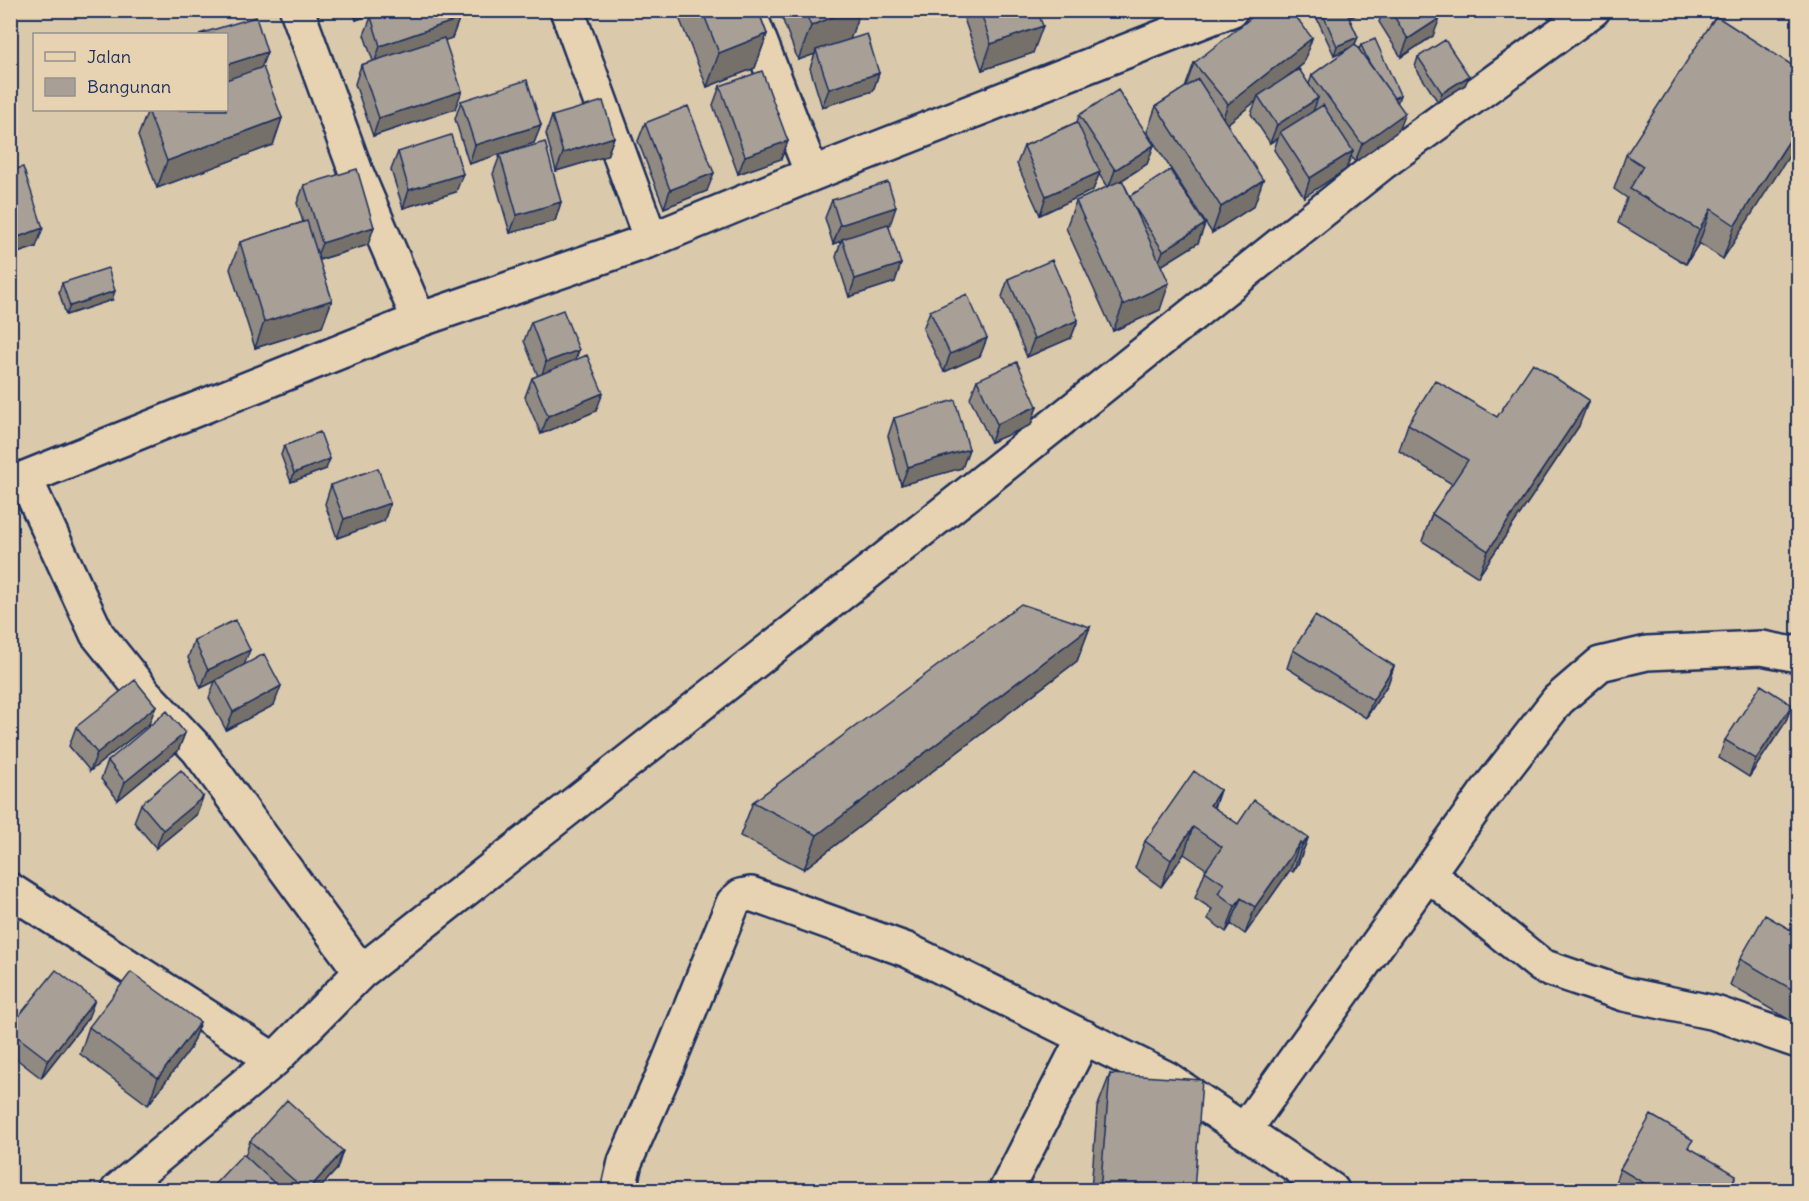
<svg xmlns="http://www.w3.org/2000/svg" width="1809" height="1201" font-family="Delius,sans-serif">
  <rect width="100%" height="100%" fill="#dbc9ac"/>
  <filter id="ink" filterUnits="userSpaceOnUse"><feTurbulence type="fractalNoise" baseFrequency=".0167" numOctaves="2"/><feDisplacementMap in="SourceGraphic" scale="12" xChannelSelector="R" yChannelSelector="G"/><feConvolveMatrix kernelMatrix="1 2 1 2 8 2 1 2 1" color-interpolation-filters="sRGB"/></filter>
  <g filter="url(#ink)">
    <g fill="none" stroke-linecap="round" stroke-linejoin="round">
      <defs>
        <path id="minor" d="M297 10 356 172 419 320
          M567 10 651 240
          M748 10 812 174
          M25 478 97 634 145 694 198 750 361 972
          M10 484 419 320 651 240 812 174 1231 10
          M1428 874 1542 966 1624 994 1715 1013 1798 1041
          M10 890 274 1060
          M1244 1131 1484 795 1558 700 1600 664 1647 653 1762 648 1793 654 1798 652
          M118 1190 274 1060 361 972 970 492 1381 164 1593 10
          M622 1190 620 1184 625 1162 668 1064 733 903 741 896 751 894 907 950 1166 1078 1332 1190
          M1006 1190 1084 1037"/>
      </defs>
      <!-- minor casing -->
      <use href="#minor" stroke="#1b2f5e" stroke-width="38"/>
      <!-- minor -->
      <use href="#minor" stroke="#e7d3b1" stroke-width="33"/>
    </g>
    <!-- wall -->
    <path fill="#908a82" stroke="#1b2f5e" stroke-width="1.5" d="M352 10H385L356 20Z
      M676 10H758L767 34 755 68 707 87Z
      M779 10H860L850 39 879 73 873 91 822 107 810 68 815 54 798 60Z
      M961 10H1037L1033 53 982 70Z
      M1313 10H1361L1360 13 1349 18 1358 37 1355 44 1359 49 1361 45 1397 102 1398 131 1355 162 1351 156 1346 169 1304 197 1274 150 1278 138 1270 143 1251 114 1256 101 1227 124 1254 206 1212 233 1147 132 1156 106 1185 88 1194 63 1312 38 1303 64 1286 78 1309 84 1312 75 1348 49 1334 55Z
      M1383 10H1435L1433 36 1401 57 1379 22Z
      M371 17 459 19 452 38 445 40 455 109 373 136 355 84 361 65 373 61 364 35Z
      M1418 57 1469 76 1465 85 1438 102 1415 67Z
      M261 67 282 118 273 145 157 188 138 136 148 110Z
      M1798 69 1723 259 1699 243 1686 264 1618 223 1627 198 1614 189 1626 155Z
      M720 86 788 141 781 159 738 174 713 105Z
      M461 101 541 125 534 143 469 164 455 119Z
      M1079 115 1154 145 1147 164 1122 180 1130 196 1205 224 1198 243 1161 266 1160 310 1113 331 1066 228 1076 201 1107 187 1099 174 1093 190 1040 215 1017 164 1024 146 1077 122Z
      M552 116 614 137 607 156 556 171 546 134Z
      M645 123 707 191 664 208 638 141Z
      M398 152 456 192 403 208 391 170Z
      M500 155 561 202 555 221 510 233 493 174Z
      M10 171 36 247 11 255 10 253Z
      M304 185 368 245 319 260 332 300 322 327 255 348 230 269 240 242 303 222 297 203Z
      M832 200 890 225H889L895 282 849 297 836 257 841 241 833 244 825 218Z
      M1008 279 1078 320 1071 338 1027 357 1002 297Z
      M62 283 112 300 66 315 59 292Z
      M930 311 987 338 980 356 944 372 923 329Z
      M531 322 579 350 575 361 596 411 541 434 525 397 532 378 538 376 524 341Z
      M977 380 1037 406 1031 425 991 442 970 398Z
      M1497 417 1579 426 1478 577 1422 541 1432 514 1452 484 1399 451 1408 424Z
      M894 418 969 449 962 468 901 485 888 436Z
      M284 446 326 469 291 482 281 455Z
      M331 485 390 503 384 521 337 538 325 504Z
      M1090 627 1077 661 804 869 740 836 753 802Z
      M194 640 244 665 274 705 226 730 209 698 215 681 201 688 188 658Z
      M1293 650 1394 666 1388 684 1366 718 1287 668Z
      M1792 705 1785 723 1749 777 1719 758 1725 740Z
      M149 724 90 771 69 746 76 727Z
      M185 733 178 751 118 800 101 779 108 761Z
      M1220 790 1214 808 1238 824 1308 838 1298 864 1293 872 1290 870 1245 934 1231 924 1226 932 1208 919 1212 909 1195 898 1206 869 1184 854 1161 887 1135 868 1145 841Z
      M203 797 196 815 156 848 134 822 141 804Z
      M1798 934V1025L1730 985 1740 959Z
      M88 1018 41 1078 10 1054V1027Z
      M200 1022 190 1049 148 1105 80 1054 89 1027Z
      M1110 1074 1194 1191H1091L1097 1108Z
      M250 1141 337 1169 317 1191H208L245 1156Z
      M1690 1148 1731 1191H1612L1620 1169Z"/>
    <!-- shaded-wall -->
    <path fill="#76706a" stroke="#1b2f5e" stroke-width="1.5" d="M10 10H20L10 14Z
      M359 10H385L356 20Z
      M850 10H860L850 40 816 50 815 54 798 60 811 26Z
      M1348 10H1361L1360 13 1343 21 1346 11Z
      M1440 18 1433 36 1401 57 1408 39Z
      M459 19 452 38 374 64 380 46Z
      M1043 26 1033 53 982 70 991 44Z
      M767 34 755 68 707 87 719 53Z
      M1358 37 1354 46 1334 55 1337 46Z
      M1312 38 1303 64 1260 98 1258 96 1256 101 1218 131 1228 104Z
      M267 52 260 71 226 81V65Z
      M879 73 873 91 822 107 829 89Z
      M1469 76 1465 85 1438 102 1442 93Z
      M462 91 455 109 373 136 379 118Z
      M1400 95 1397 104 1387 101Z
      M1318 98 1311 117 1280 132 1278 138 1270 143 1277 125Z
      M1405 113 1398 131 1355 162 1362 144Z
      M282 118 273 145 157 188 167 161Z
      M541 125 534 143 469 164 475 145Z
      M1798 127V142L1723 259 1735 225Z
      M614 137 607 156 556 171 563 153Z
      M788 141 781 159 738 174 745 156Z
      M1154 145 1147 164 1108 189 1115 170Z
      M1353 151 1346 169 1304 197 1310 178Z
      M1100 172 1093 190 1040 215 1046 196Z
      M714 173 707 191 664 208 670 190Z
      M463 174 456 192 403 208 409 190Z
      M1263 180 1254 206 1212 233 1221 207Z
      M561 202 555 221 510 233 517 215Z
      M896 207 890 225 843 240 842 239 841 241 833 244 840 225Z
      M1711 209 1699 243 1686 264 1699 230Z
      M1205 224 1198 243 1156 269 1163 251Z
      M374 227 368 245 315 261 322 243Z
      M43 228 36 247 11 255 18 237Z
      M901 264 895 282 849 297 855 279Z
      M1169 283 1160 310 1113 331 1123 305Z
      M115 291 112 300 66 315 70 306Z
      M332 300 322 327 255 348 264 322Z
      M1078 320 1071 338 1027 357 1034 339Z
      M987 338 980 356 944 372 950 354Z
      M579 350 572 368 540 381 546 362Z
      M603 393 596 411 541 434 548 416Z
      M1589 400 1579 426 1478 577 1488 551Z
      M1037 406 1031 425 991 442 997 424Z
      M969 449 962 468 901 485 908 467Z
      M330 459 326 469 291 482 294 473Z
      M390 503 384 521 337 538 344 519Z
      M1090 627 1077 661 804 869 817 835Z
      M250 650 243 668 201 688 208 670Z
      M1394 666 1388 684 1366 718 1373 700Z
      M281 686 274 705 226 730 233 712Z
      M1792 705 1785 723 1749 777 1756 759Z
      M156 706 149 724 90 771 97 753Z
      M185 733 178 751 118 800 125 782Z
      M1220 790 1210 816V805Z
      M203 797 196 815 156 848 163 830Z
      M1193 827 1184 854 1161 887 1171 860Z
      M1308 838 1298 864 1293 872 1302 845Z
      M1300 843 1290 870 1245 934 1255 907Z
      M1241 898 1231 924 1226 932 1235 906Z
      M95 1000 88 1018 41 1078 48 1060Z
      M200 1022 190 1049 148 1105 158 1078Z
      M343 1151 337 1169 317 1191H307Z
      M1736 1175 1731 1191H1728Z"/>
    <!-- building -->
    <path fill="#a8a097" stroke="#1b2f5e" stroke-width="1.5" d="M389 10H456L459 19 380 46 371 17Z
      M702 10H758L767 34 719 53Z
      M804 10H850L811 26Z
      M980 10H1037L1043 26 991 44Z
      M1261 10H1291L1312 38 1228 104 1194 63Z
      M1321 10H1348L1346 11 1358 37 1337 46Z
      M1390 10H1435L1440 18 1408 39Z
      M1716 16 1798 69V127L1735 225 1711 209 1699 230 1630 189 1643 166 1626 155Z
      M256 17 267 52 226 65V34H199Z
      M867 34 879 73 829 89 816 50Z
      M444 38 462 91 379 118 361 65Z
      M1375 39 1400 95 1394 98 1370 64 1361 45Z
      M1445 40 1469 76 1442 93 1418 57Z
      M1355 44 1405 113 1362 144 1312 75Z
      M263 67 282 118 167 161 148 110H226V80Z
      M1299 69 1318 98 1277 125 1258 96Z
      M762 71 788 141 745 156 720 86Z
      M1198 79 1263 180 1221 207 1156 106Z
      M527 80 541 125 475 145 461 101Z
      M1118 90 1154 145 1115 170 1079 115Z
      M603 101 614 137 563 153 552 116Z
      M1323 105 1353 151 1310 178 1280 132Z
      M688 106 714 173 670 190 645 123Z
      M1077 122 1100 172 1046 196 1024 146Z
      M451 135 463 174 409 190 398 152Z
      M545 142 561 202 517 215 500 155Z
      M23 167 43 228 18 237 10 214V171Z
      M357 169 374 227 322 243 304 185Z
      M1170 170 1205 224 1163 251 1134 206 1130 196Z
      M1122 180 1169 283 1123 305 1076 201Z
      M888 182 896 207 840 225 832 200Z
      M307 221 332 300 264 322 240 242Z
      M888 224 901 264 855 279 842 239Z
      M1052 260 1078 320 1034 339 1008 279Z
      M108 268 115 291 70 306 62 283Z
      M967 294 987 338 950 354 930 311Z
      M563 310 579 350 546 362 531 322Z
      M587 355 603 393 548 416 532 378Z
      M1017 362 1037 406 997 424 977 380Z
      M1533 363 1589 400 1488 551 1432 514 1468 460 1408 424 1435 380 1497 417Z
      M955 400 969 449 908 467 894 418Z
      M320 432 330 459 294 473 284 446Z
      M378 468 390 503 344 519 331 485Z
      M1021 604 1090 627 817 835 753 802Z
      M1315 616 1394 666 1373 700 1293 650Z
      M235 620 250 650 208 670 194 640Z
      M264 654 281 686 233 712 216 680Z
      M135 680 156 706 97 753 76 727Z
      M1761 685 1792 705 1756 759 1725 740Z
      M167 711 185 733 125 782 108 761Z
      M181 770 203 797 163 830 141 804Z
      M1194 771 1220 790 1210 805 1238 824 1254 800 1308 838 1302 845 1300 843 1255 907 1241 898 1235 906 1218 893 1224 884 1205 871 1222 847 1193 827 1171 860 1145 841Z
      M1765 915 1798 934V993L1740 959Z
      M56 970 95 1000 48 1060 10 1031V1027Z
      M131 972 200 1022 158 1078 89 1027Z
      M1110 1074 1202 1080 1194 1191H1100Z
      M287 1100 343 1151 307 1191H306L250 1141Z
      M1651 1115 1693 1140 1688 1147 1736 1175 1728 1191H1657L1620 1169Z
      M243 1154 283 1191H208Z"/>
  </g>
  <!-- margin -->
  <rect width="1809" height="1201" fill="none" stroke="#e7d3b1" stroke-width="36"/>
  <rect x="18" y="18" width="1773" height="1165" fill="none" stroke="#1b2f5e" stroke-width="2" filter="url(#ink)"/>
  <!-- legend -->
  <rect x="33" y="33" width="195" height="78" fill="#e7d3b1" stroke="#959190" stroke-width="1.5"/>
  <rect x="45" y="52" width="30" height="9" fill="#e7d3b1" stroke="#959190" stroke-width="1.5"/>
  <text x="87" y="63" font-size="18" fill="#1b2f5e">Jalan</text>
  <rect x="45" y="78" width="30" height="18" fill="#a8a097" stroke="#959190" stroke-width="1.5"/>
  <text x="87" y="93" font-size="18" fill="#1b2f5e">Bangunan</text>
</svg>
